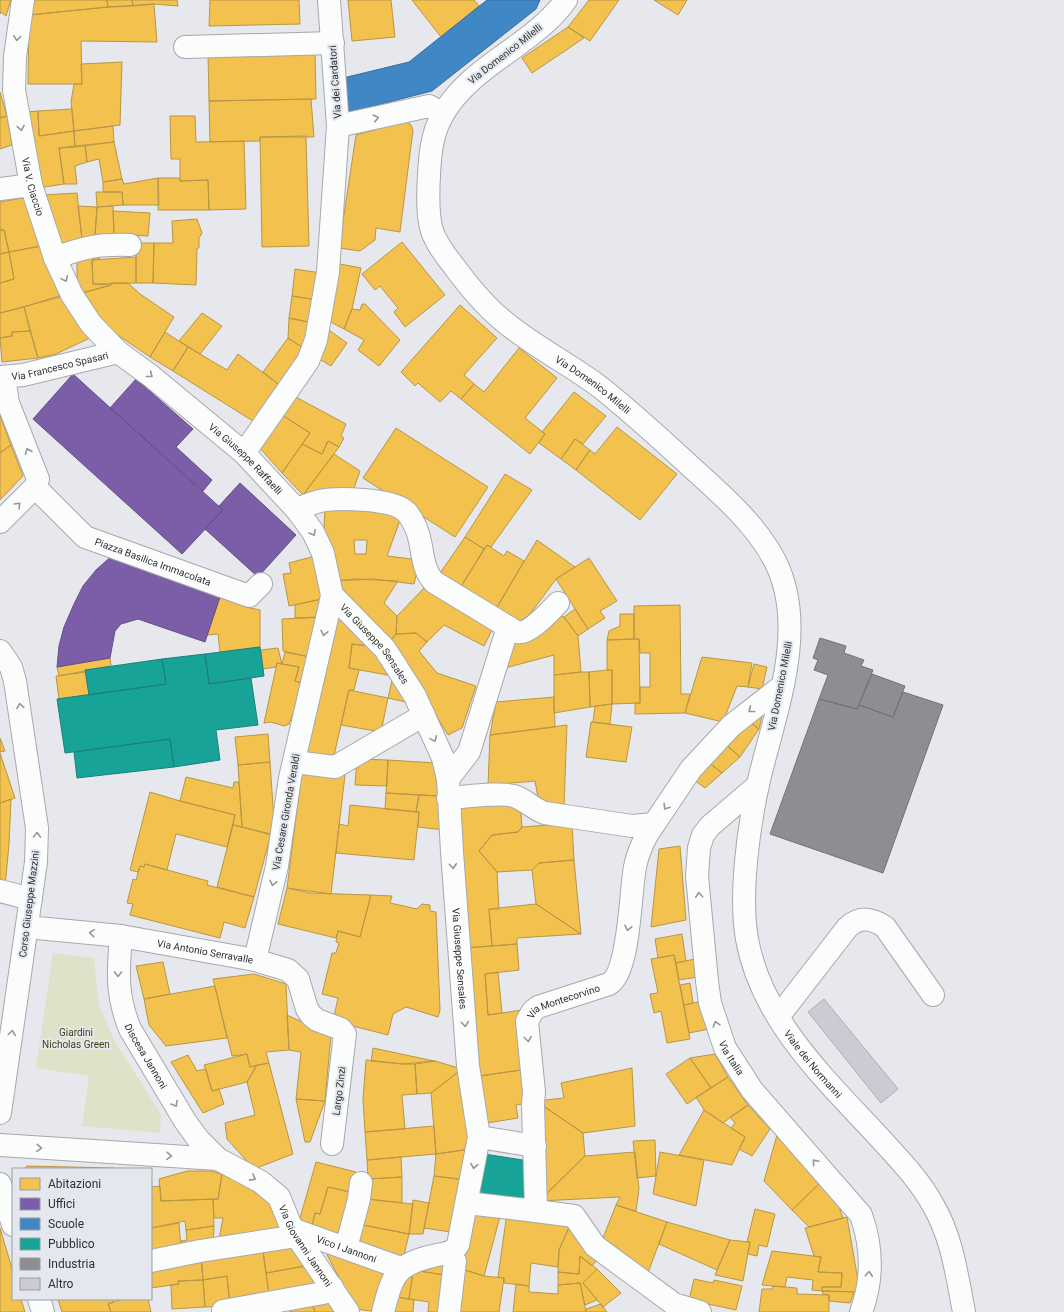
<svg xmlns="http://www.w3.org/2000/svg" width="1064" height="1312" font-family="Roboto,sans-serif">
  <rect width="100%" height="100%" fill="#e7e8ed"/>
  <!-- green -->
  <path fill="#dfe2c9" d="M53 953 94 958 99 1005 114 1040 161 1114 160 1133 82 1126 89 1076 36 1068Z"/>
  <!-- homes -->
  <path fill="#f2c14e" stroke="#b89646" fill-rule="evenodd" d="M0 0H11L6 16 1 12 0 14Z
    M33 0H107L108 7 29 15Z
    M107 0H132L133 6 108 7Z
    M132 0H177L178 6 154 4 133 6Z
    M210 0H299L300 24 209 26Z
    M348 0H391L395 37 352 41Z
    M412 0H474L479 6 441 37Z
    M589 0H619L590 41 568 27Z
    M654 0H687L678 15Z
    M154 4 157 42 81 41 82 84H28L29 15 108 7Z
    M568 27 584 38 532 73 522 58Z
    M315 51 316 99 209 101 208 54Z
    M122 62 120 125 74 131 71 102 74 84H82L81 64Z
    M0 92 7 116 0 118Z
    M311 99 314 137H260V141L210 142 209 101Z
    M72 109 74 131 39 136 38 111Z
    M38 111 39 136 74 131 75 147 59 148 64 184 38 188 27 112Z
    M7 116 12 145 0 149V118Z
    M170 116H195L196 142 244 141 246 209 209 210 208 180 180 181V159H171Z
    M402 122H407L411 125 413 130 400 232 376 228 375 240 360 251 339 248 356 135Z
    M113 126 114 142 75 147 74 131Z
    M306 136 309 246 262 247 260 137Z
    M114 142 122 179 103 182 99 159 87 162 85 145Z
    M85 145 87 162 75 166 77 184H64L59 148Z
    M158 178H180V181L208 180 209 210H158Z
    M158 178 159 205H123L122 192H103V182L122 179 124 184Z
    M96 192H122L123 205 97 207Z
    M77 193 82 239 57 247 43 195Z
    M28 197 42 246 9 252 4 230 0 229V202Z
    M78 206 97 207 95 235 82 239Z
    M113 206 114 234 95 235 97 207Z
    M113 211 150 213 148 236 114 234Z
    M197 219 202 233 199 238V248H197L196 285 153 283 154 243H173L172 221Z
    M0 230H4L9 252 0 254Z
    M402 242 445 295 405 327 394 312 398 308 380 286 375 290 362 274Z
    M136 243H154L153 283H136Z
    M45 245 60 297 0 313V283L14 279 9 252Z
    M9 252 14 279 0 283V254Z
    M77 256H100L99 259 92 260 93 284 111 285 82 293 77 282Z
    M136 257V283L93 284 92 260Z
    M335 263 361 268 352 309 344 329 325 319Z
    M295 269 321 273 317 300 292 296Z
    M111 283H128L140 294 174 317 150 357 103 325 82 293 111 285Z
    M65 294 92 337 56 354 38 358 24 307Z
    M292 296 317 300 313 323 289 318Z
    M362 304H365L400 340 379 366 358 350 364 340 344 329 352 309 360 310Z
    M460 305 497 338 464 375 474 384 461 399 451 391 440 402 418 383 415 386 401 372Z
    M24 307 30 331 12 332V336L0 338V313Z
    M202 313 222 326 200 354 179 341Z
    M289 318 313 323 308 351 288 338Z
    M326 328 347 343 331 366 316 357Z
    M30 331 38 358 2 362 0 338 12 336V332Z
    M165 332 188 347 173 371 150 357Z
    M288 338 308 351 282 387 263 372Z
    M188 347 227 370 238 354 282 387 256 423 173 371Z
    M519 348 557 378 525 418 545 434 530 454 461 399 474 384 484 392Z
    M574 392 606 416 583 444 575 439 561 459 539 443 545 434 542 432Z
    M292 395 346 424 341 436 344 438 339 447 328 441 322 454 302 444 310 433 279 413Z
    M279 413 310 433 282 473 258 446Z
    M0 415 11 445 0 453Z
    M617 427 677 474 640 520 576 470 590 450 595 454Z
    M396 428 488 487 455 537 363 478Z
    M575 439 590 450 576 470 561 459Z
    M328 441 339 447 303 495 282 473 302 444 322 454Z
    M11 445 23 476 0 500V453Z
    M334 454 360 471 352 494 303 495Z
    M505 474 532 490 491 547 487 545 484 549 465 537Z
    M325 503 403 512 387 556 420 560 414 584 373 579 332 581 324 531ZM354 540H367L366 554H355Z
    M465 537 484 549 457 593 436 579Z
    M537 540 575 567 556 579 519 629 493 614Z
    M487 545 504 556 507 551 524 561 493 614 457 593Z
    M319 555 326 598 289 606 283 574 291 573 289 563Z
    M589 558 617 601 600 611 605 618 588 629 556 579Z
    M356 579 398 581 384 603 397 616 396 634 386 646 332 581Z
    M426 586 496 622 484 646 444 625 427 642 416 633 396 634 397 616Z
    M220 597 246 607 260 610V647L220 652 218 634 207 635Z
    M322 599 320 617 295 618V605Z
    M680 605 681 694H690L685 713 635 714V703H640V687H650V653H640L639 639H634V606Z
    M575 609 588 629 578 636 564 617Z
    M620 614H634V639L607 640 609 631 620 626Z
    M332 615H348L379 647 352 644 349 668 359 670 354 690H349L333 760 301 753Z
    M559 616 564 617 578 636 581 672 554 675V655L505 668 514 637Z
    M325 617 314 658 283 651 282 619Z
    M416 633 427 642 419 651 437 673 476 686 462 728 448 735 427 701 386 646 396 634Z
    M639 639 640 703 612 704V670H607V640Z
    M352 644 379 647 410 703 388 698 393 676 349 668Z
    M278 648 282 664 277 663 276 667 263 669 261 650Z
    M285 652 314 658 305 684 295 681 299 667 282 664Z
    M702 657 752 663 748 687 737 686 723 722 685 713Z
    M110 658 111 666 59 676 57 667Z
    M277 663 299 667 295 681 305 684 289 724 284 726 271 722 264 723Z
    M754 664 767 667 762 689 748 687Z
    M607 670H612V704L590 707 589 672Z
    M86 672 89 695 59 699 56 676Z
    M581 672H589L590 707 554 713V675Z
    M349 690 388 698 381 732 341 725Z
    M554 697 555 727 490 735 496 702Z
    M612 704 610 724 593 722 595 706Z
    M762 716 759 729 746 719Z
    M746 719 759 729 740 757 724 743Z
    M591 722 632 727 626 762 586 757Z
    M567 725 564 807 539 803 535 781 488 785 490 735Z
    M268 734 270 762 238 765 235 737Z
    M0 738 5 751 0 752Z
    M724 743 740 757 722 773 707 761Z
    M0 753 15 798 0 803Z
    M357 759 388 760 387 786 355 785Z
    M388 760 436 763 440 796 386 793Z
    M707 761 722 773 705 788 694 780Z
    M270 762 275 836 242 827 238 765Z
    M302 770 345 775 331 894 287 888Z
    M186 777 233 788 234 782H239L242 827 233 825 235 815 180 801Z
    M150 792 180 801 235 815 227 847 176 834 167 870 145 864 144 867 140 866 138 872 130 870Z
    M386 793 419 795 416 812 385 809Z
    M419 795 440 796 444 830 418 827 419 812H416Z
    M11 799 9 845 5 886 0 885V803Z
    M520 803 522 827 518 832 492 835 479 851 497 872 499 909H489L492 946 464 948 456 807Z
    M350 805 419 812 414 860 336 853 339 824 348 826Z
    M572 823 574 860 539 863 532 870 497 872 479 851 492 835 518 832 522 827Z
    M233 825 271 834 254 897 217 887Z
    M680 846 686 920 651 927 659 849Z
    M574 860 581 934 536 904 532 870 539 863Z
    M145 864 208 881 207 885 254 897 245 928 224 922 220 938 130 915 133 904 127 903 133 879 136 880 140 866 144 867Z
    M287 888 310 893 371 895 360 937 338 931 336 938 278 924Z
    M371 895 392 896 390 903 417 909 422 904 430 905V911L436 912 440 1010 438 1017 406 1007 393 1014 388 1035 333 1021 338 998 322 994 332 953H336L339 943 336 942 338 931 360 937Z
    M536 904 581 934 517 938V944L492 946 489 909Z
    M682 934 686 961 676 963 674 955 658 958 655 939Z
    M517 944 519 970 485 974 488 1015 522 1010 528 1069 473 1077 464 948Z
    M674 955 690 1039 667 1043 661 1011 654 1013 650 994 658 993 651 959Z
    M695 959 698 977 679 980 676 963Z
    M163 962 170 994 144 999 136 966Z
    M498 972 502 1013 488 1015 485 974Z
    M254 974 286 984 289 1050 266 1052 269 1063 250 1067 247 1054 232 1056 213 979Z
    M690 983 693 1003 684 1005 680 985Z
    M215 986 227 1038 166 1046 149 1025 144 999Z
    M703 1001 709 1029 689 1033 684 1005Z
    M287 1015 331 1035 325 1101 296 1099 301 1052 289 1050Z
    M373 1048 434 1061H435L403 1064 371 1061Z
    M247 1054 250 1067 257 1065 247 1082 212 1091 204 1065Z
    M715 1054 728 1077 711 1088 690 1058Z
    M188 1055 197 1071 206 1069 212 1091 219 1089 224 1104 203 1113 171 1062Z
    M690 1058 711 1088 687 1104 666 1074Z
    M366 1060 403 1064H415L417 1094 402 1095 405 1129 365 1132 363 1099Z
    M435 1061 462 1069 431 1093 417 1094 415 1064Z
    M269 1063 293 1154 254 1169 227 1139 225 1123 255 1115 247 1082 257 1065Z
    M632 1068 635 1126 583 1133 536 1101 564 1098 561 1083Z
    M462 1069 471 1149 436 1154 431 1093Z
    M528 1069 529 1103 516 1105 518 1118 481 1124 473 1077Z
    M728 1077 748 1105 723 1123 704 1110 696 1097Z
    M296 1099 325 1101 310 1142H305Z
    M536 1101 583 1133 585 1156 539 1201Z
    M748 1105 770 1129 752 1156 739 1149 745 1137 731 1128 735 1123 730 1117Z
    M704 1110 745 1137 732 1165 679 1155Z
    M434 1126 436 1154 367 1160 365 1132Z
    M777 1135 820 1183 792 1210 764 1181Z
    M655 1140 656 1176 637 1178 633 1141Z
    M471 1149 466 1180 434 1176 436 1154Z
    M635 1152 639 1189 636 1211 616 1205 620 1197 539 1201 585 1156Z
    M660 1152 704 1160 696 1206 653 1194Z
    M401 1157 402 1177 368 1179 367 1160Z
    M316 1162 356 1172 350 1192 328 1187 320 1214 315 1213 311 1230 298 1225Z
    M27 1166 114 1168V1169H24Z
    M187 1171H211L222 1174 218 1199 161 1201 159 1179Z
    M222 1174 262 1188 284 1228 218 1245 223 1218H214L213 1199H218Z
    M434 1176 466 1180 457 1233 424 1228Z
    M402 1177V1203L367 1199 368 1179Z
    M820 1183 836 1198 843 1218 809 1227 792 1210Z
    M160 1186 161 1201 213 1199 214 1226 186 1230 185 1221 151 1228V1187Z
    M328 1187 350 1192 337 1239 311 1230 315 1213 320 1214Z
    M367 1199 413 1204 409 1234 363 1225Z
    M413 1200 429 1203 423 1234H409Z
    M616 1205 667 1222 646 1278 601 1243Z
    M476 1208 501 1213 484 1276 459 1268Z
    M755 1209 775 1214 767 1247 759 1245 757 1256 748 1254 750 1242H747Z
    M507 1213 572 1221 559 1250 558 1267 531 1263 529 1286 504 1283V1278L498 1277Z
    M847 1217 860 1292 822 1291V1287H841L842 1273 818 1272 821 1257 814 1256 805 1228Z
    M572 1221 601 1255 592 1266 580 1256 579 1274 558 1272 559 1250Z
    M667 1222 730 1240 717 1270 659 1244Z
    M179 1223 181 1251 151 1258V1228Z
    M363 1225 409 1234 402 1264 358 1249Z
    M214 1226 213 1246 181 1251V1241L187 1240 186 1230Z
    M0 1228 13 1272V1299H21L25 1312H0Z
    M730 1240 750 1242 743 1281 715 1275Z
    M286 1241 305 1266 266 1273 262 1244Z
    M262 1244 270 1301 230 1306 227 1276 203 1280 201 1254Z
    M334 1247 393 1267 378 1312 356 1309 327 1255Z
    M772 1251 821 1257 818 1272 842 1273 841 1287H822V1291L812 1290 813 1280 787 1277 785 1287 762 1285Z
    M201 1254 203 1280 178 1281 179 1284 151 1288V1265Z
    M580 1256 597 1269 583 1283 597 1300 585 1305 580 1283 558 1285V1272L579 1274Z
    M427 1263 451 1265 450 1276 413 1270Z
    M305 1266 322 1288 270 1301 266 1273Z
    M414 1267 409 1299 391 1296Z
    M459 1268 484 1276 504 1278 499 1312H454Z
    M597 1269 621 1293 603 1307 583 1283Z
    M413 1270 450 1276 446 1312H428L429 1302 409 1299Z
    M227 1276 230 1306 205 1307 203 1280Z
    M694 1279 713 1283 714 1280 742 1286 736 1310 689 1300Z
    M203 1280 205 1307 172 1309 171 1285 179 1284 178 1281Z
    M580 1283 586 1312H513L516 1284 529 1286V1292L558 1294V1285Z
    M773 1286 797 1288V1294L829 1295V1312H759L762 1289H772Z
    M822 1291 854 1292 850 1303 829 1301V1295L823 1294Z
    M331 1293 342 1312H315L310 1298Z
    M391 1296 414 1300 413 1312H387Z
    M310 1298 315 1312H290L287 1304Z
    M58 1299H112L113 1302 108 1304 111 1312H62Z
    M122 1299H148L151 1312H111L108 1304Z
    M601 1304 607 1312H586V1309Z"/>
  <!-- offices -->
  <path fill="#7b5ea7" stroke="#645084" d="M73 374 223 510 182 554 33 419Z
    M136 379 193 429 176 447 212 480 203 491 110 408Z
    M240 483 296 535 258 577 205 529 223 510 219 506Z
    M114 554 220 597 205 642 138 619 121 624 115 631 110 658 57 667 59 646 64 627 74 604 83 586 96 570Z"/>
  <!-- schools -->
  <path fill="#3f88c5" stroke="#3a6e99" d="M487 0H540L536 9 432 91 346 113 343 78 409 62Z"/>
  <!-- public -->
  <path fill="#17a398" stroke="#1e807a" d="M260 647 264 676 209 684 205 654Z
    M205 654 209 684 251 678 258 725 216 730 220 760 174 767 170 739 65 753 57 699 166 684 162 659Z
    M162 659 166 684 89 695 85 670Z
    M170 739 174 767 77 778 74 752Z
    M484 1154 529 1161 522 1205 478 1199Z"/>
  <!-- industry -->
  <path fill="#8d8d92" stroke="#717176" d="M820 638 846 646 844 653 864 660 861 666 873 670 857 709 819 699 828 675 814 670 818 660 813 658Z
    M872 674 905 686 893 717 859 705Z
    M903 692 943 705 883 873 770 834 819 699 857 709 859 705 893 717Z"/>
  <!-- building -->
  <path fill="#cdcad4" stroke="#aeaeb1" d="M824 999 898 1089 881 1103 808 1012Z"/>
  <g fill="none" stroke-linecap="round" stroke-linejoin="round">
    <defs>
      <g id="minor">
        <path id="s1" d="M23 0 15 57 14 90 31 185 55 258 72 295 91 324 118 352 151 376 244 453 297 510 313 532 323 553 332 595 330 605 290 778 277 866 255 960"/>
        <path id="s2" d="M566 0C533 46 472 64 443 114 432 133 430 154 429 175 428 193 427 214 432 231 436 243 445 255 453 265 467 284 483 304 501 319 531 345 568 363 600 387 631 412 661 439 690 466 721 494 756 524 775 561 809 628 775 712 759 780 749 824 739 894 747 939 761 1019 825 1079 878 1136 898 1158 919 1179 933 1205 952 1237 957 1276 964 1312"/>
        <path d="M185 47 333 43"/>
        <path d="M338 126 429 106 443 114"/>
        <path d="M0 189 31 185"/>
        <path d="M55 258C84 247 99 244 130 245"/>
        <path id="s3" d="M0 377 23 375 118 352"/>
        <path d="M244 453 308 361 316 340 328 272 338 126 329 0"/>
        <path id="s4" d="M35 487 85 537 249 596 261 584"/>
        <path d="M297 510C304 506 312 503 320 501 337 497 390 499 404 510 410 514 413 522 416 528 424 546 420 567 434 582L508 627"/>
        <path d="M0 522 35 487 38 479 8 403 4 377"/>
        <path id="s5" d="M332 595 385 649 415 696 443 758 448 779 452 852 468 1066 479 1137 458 1245C452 1253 446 1253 437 1255 396 1264 393 1273 383 1312"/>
        <path d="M0 651 11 667 15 681 37 828 36 862 0 1113"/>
        <path d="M294 762 335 767 424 715"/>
        <path d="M448 779 469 752 508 627C511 629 514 631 517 632 529 635 550 611 558 603"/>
        <path id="s6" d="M758 785 710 826 703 835 699 848 697 876 707 981 710 1003 725 1048 752 1090 861 1215C872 1246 873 1280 861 1312"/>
        <path d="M448 798C465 797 500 792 514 796 526 800 533 809 545 813L632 826 654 824"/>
        <path d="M0 891 31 899"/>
        <path id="s7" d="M27 927 121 936 255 960 288 970 298 979 307 1009 311 1015 317 1020 341 1029 345 1034 332 1144"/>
        <path id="s8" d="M121 936C118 971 116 995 130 1029L185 1121 198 1139 218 1159 261 1182 279 1197 292 1229 348 1312"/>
        <path d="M778 1017 847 928C859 916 872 918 885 927L933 995"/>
        <path d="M479 1137 535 1146"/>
        <path d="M0 1145 218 1159"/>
        <path d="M0 1184 13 1225"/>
        <path d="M467 1203 536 1211"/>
        <path id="s9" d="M292 1229 401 1268"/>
        <path d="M346 1248 359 1199 361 1183"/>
        <path d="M151 1261 200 1251 297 1236"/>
        <path d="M39 1299 43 1312"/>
        <path d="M223 1311 323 1293 332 1287"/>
        <path d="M449 1312 455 1261 450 1253"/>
        <path id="s10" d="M700 1312 674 1304 595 1246 574 1216 536 1211 533 1104 534 1092 527 1021 533 1011 538 1007 609 984C630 972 630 892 635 867 637 856 642 844 648 833L691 769 731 726 782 686"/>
      </g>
    </defs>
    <!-- minor casing -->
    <use href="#minor" stroke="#a8a8ac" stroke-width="24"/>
    <!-- minor -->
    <use href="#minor" stroke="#fbfcfc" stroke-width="22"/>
  </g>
  <!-- one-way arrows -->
  <defs><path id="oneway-chevron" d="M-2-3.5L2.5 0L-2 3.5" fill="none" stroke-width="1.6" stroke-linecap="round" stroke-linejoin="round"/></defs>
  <g stroke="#959698">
    <use href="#oneway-chevron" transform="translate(17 38) rotate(97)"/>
    <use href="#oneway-chevron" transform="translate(376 118) rotate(-13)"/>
    <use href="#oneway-chevron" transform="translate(21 128) rotate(80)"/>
    <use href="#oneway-chevron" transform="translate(65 279) rotate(66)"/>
    <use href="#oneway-chevron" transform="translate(150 375) rotate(38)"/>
    <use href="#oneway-chevron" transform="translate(28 451) rotate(-113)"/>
    <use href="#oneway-chevron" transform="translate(18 505) rotate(-45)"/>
    <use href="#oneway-chevron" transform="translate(313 533) rotate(60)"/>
    <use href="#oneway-chevron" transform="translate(324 633) rotate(103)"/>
    <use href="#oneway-chevron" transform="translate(20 706) rotate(-99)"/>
    <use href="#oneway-chevron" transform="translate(751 710) rotate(142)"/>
    <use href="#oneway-chevron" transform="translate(434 739) rotate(66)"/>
    <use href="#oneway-chevron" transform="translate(666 807) rotate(123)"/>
    <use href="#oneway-chevron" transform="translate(37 835) rotate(-89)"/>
    <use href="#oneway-chevron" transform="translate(453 866) rotate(85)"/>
    <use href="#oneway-chevron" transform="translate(273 883) rotate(103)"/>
    <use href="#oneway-chevron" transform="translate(699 895) rotate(-95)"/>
    <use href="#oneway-chevron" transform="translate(628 928) rotate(102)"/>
    <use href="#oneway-chevron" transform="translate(92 933) rotate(-175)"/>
    <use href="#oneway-chevron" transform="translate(118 974) rotate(91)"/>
    <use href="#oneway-chevron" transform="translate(465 1024) rotate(85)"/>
    <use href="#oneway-chevron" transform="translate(716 1024) rotate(-107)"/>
    <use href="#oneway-chevron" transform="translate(12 1033) rotate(-82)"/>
    <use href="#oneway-chevron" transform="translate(528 1039) rotate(83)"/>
    <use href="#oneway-chevron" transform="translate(175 1104) rotate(59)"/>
    <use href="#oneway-chevron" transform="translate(39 1148) rotate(4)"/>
    <use href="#oneway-chevron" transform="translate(169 1156) rotate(4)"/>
    <use href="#oneway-chevron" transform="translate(815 1162) rotate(-131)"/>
    <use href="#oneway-chevron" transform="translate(474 1166) rotate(100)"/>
    <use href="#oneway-chevron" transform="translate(253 1178) rotate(28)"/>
    <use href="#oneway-chevron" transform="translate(869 1274) rotate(-85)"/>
  </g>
  <g text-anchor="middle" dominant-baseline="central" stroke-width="4" stroke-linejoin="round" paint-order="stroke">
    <!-- street labels -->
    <g font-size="10" fill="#2f3033" stroke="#e5e7ef">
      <text transform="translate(505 54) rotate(-38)">Via Domenico Milelli</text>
      <text transform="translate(335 82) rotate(-94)">Via dei Cardatori</text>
      <text stroke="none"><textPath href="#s1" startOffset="189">Via V. Ciaccio</textPath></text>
      <text stroke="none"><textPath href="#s3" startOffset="61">Via Francesco Spasari</textPath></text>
      <text stroke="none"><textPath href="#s2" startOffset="514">Via Domenico Milelli</textPath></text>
      <text stroke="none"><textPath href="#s1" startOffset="545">Via Giuseppe Raffaelli</textPath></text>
      <text stroke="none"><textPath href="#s4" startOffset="143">Piazza Basilica Immacolata</textPath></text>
      <text stroke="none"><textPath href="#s5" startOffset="65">Via Giuseppe Sensales</textPath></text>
      <text transform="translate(780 686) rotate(-79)">Via Domenico Milelli</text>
      <text transform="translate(286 812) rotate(-80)">Via Cesare Gironda Veraldi</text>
      <text transform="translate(29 904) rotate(-83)">Corso Giuseppe Mazzini</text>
      <text stroke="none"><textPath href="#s7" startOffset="180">Via Antonio Serravalle</textPath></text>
      <text stroke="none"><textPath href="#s5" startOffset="401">Via Giuseppe Sensales</textPath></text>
      <text stroke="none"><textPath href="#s10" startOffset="434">Via Montecorvino</textPath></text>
      <text stroke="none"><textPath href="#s8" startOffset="126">Discesa Jannoni</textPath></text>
      <text stroke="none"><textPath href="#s6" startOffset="303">Via Italia</textPath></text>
      <text stroke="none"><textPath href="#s2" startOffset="1297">Viale dei Normanni</textPath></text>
      <text transform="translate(339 1091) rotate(-83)">Largo Zinzi</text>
      <text stroke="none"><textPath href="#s8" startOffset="380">Via Giovanni Jannoni</textPath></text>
      <text stroke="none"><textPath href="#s9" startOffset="58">Vico I Jannoni</textPath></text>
    </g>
    <!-- park labels -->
    <g font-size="10" fill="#42460b" stroke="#e5e7ef">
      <text x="76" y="1032">Giardini<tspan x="76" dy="12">Nicholas Green</tspan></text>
    </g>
  </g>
  <!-- legend -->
  <rect x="12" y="1168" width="140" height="132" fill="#e5e7ef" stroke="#9c9ea4"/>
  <rect x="20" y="1178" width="20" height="12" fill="#f2c14e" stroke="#9c9ea4"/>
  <text x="48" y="1188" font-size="12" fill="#2f3033">Abitazioni</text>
  <rect x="20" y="1198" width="20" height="12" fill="#7b5ea7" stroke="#9c9ea4"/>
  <text x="48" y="1208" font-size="12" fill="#2f3033">Uffici</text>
  <rect x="20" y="1218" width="20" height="12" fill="#3f88c5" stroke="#9c9ea4"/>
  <text x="48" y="1228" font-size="12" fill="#2f3033">Scuole</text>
  <rect x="20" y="1238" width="20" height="12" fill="#17a398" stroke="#9c9ea4"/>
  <text x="48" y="1248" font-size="12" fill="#2f3033">Pubblico</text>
  <rect x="20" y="1258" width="20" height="12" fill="#8d8d92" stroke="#9c9ea4"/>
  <text x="48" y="1268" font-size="12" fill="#2f3033">Industria</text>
  <rect x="20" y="1278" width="20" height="12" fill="#cdcad4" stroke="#9c9ea4"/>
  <text x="48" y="1288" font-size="12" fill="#2f3033">Altro</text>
</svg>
